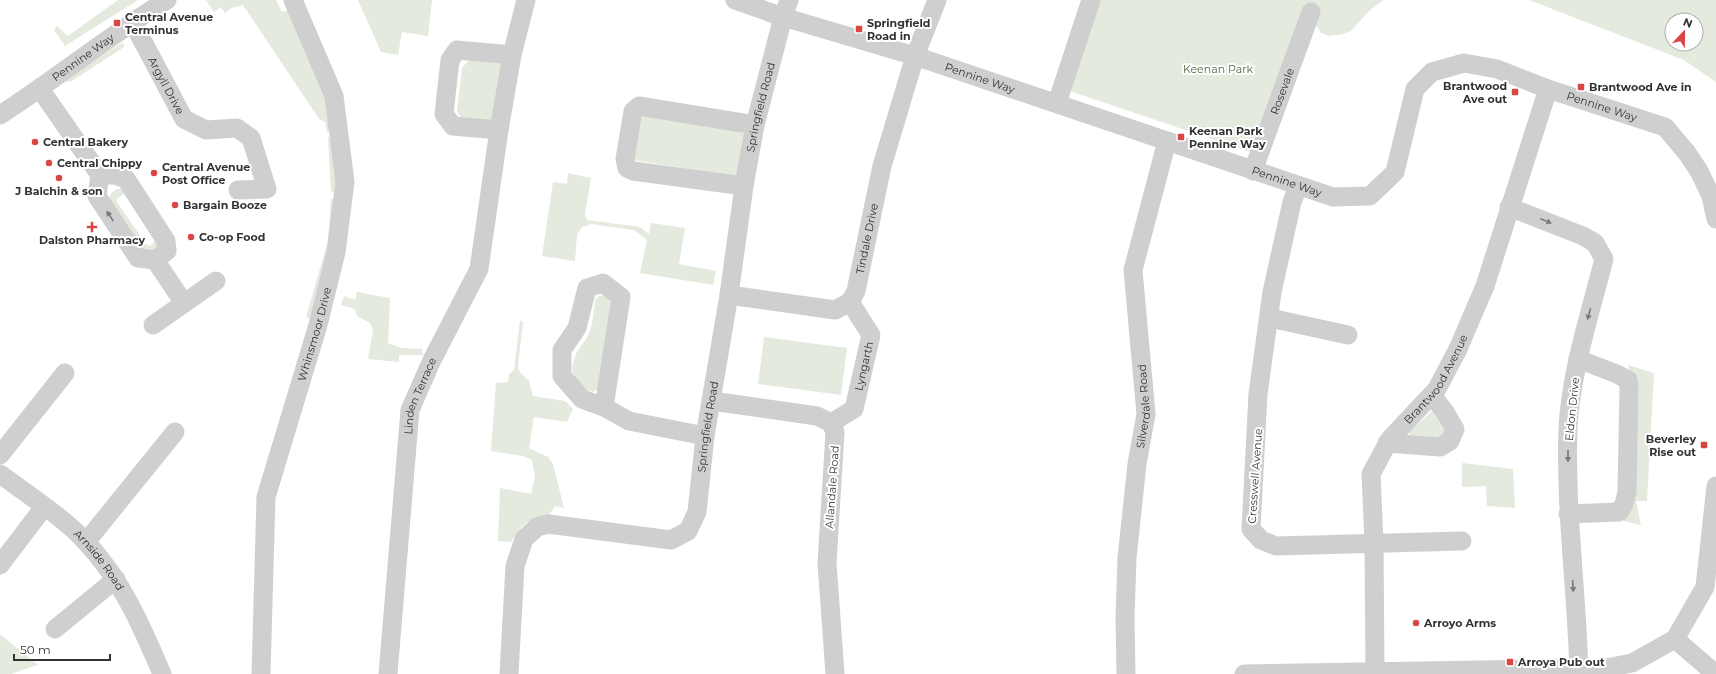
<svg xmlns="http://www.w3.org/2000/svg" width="1716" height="674" font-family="Montserrat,sans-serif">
  <rect width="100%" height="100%" fill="#fff"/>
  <!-- green -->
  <path fill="#e4eade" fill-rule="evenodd" d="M118 0H138L65 46 54 30 57 26 68 36Z
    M206 0H276L282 12 289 10 324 89 334 132H327L325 122 319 119 243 5 231 8 225 13 221 7 214 12Z
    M358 0H432L428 36 402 32 398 55 381 52Z
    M1099 0H1383L1369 11 1351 31 1343 34 1329 36 1321 33 1314 22 1259 155 1070 91Z
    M1529 0H1716V82L1684 60ZM1672 20H1696V44H1672Z
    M122 43 125 45 124 47 72 81 67 82 64 79Z
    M473 59 507 62 497 123 461 118 457 111 462 68 468 61Z
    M641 113 750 134 738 177 633 160Z
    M328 137H335L338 191 331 192Z
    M568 173 591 178 585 214 587 220 640 227 649 234 651 223 685 228 679 264 716 271 713 285 640 273 647 240 634 230 591 224 582 227 577 235 575 261 542 256 553 182 567 184Z
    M117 189H122L128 191 117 199V202L146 244 150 246 157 239 159 244 153 253 142 249 109 198 111 193Z
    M338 198 337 219 311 320 306 317 328 241 331 199Z
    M357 292 390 298 388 343 401 348 422 349 423 355H399V362L368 359 373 330 370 323 357 316 355 309 341 305 344 296 355 300Z
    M606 295 609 297 611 303 599 389 593 392C574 388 568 372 576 354 579 347 586 341 589 333 593 323 594 311 595 300L599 296Z
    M520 320 523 322 518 365 519 371 529 381 533 396 565 401 573 409 567 422 534 417 529 448 548 457 553 464 564 508 555 506 548 517C527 518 522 525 511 542L498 541 500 488 531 494 535 477 532 460 523 456 491 451 496 383 508 382 509 374 514 370Z
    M764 337 847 348 841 395 758 384Z
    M1628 365 1654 373 1647 501H1636L1641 525 1624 521 1629 504 1631 376Z
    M1434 409 1446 423 1442 440 1415 439 1408 433Z
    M1462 463 1513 469 1515 508 1487 506 1486 486 1462 487Z
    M0 634 38 665 11 674H0Z"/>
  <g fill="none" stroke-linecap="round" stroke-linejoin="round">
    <!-- minor -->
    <g stroke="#cfcfcf" stroke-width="19">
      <path id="s1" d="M735 0 783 17 915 56 1333 197 1370 196 1395 172 1415 89 1432 72 1464 63 1497 69 1548 89 1665 127 1687 153 1699 171 1711 196 1716 219"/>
      <path id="s2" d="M132 21 184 119 206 130 237 128 251 138 267 189 238 190"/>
      <path d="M40 89 100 175 97 196 138 258 155 260 184 303"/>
      <path d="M1057 103 1091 0"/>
      <path id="s3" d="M0 115C57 78 109 36 167 0"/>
      <path d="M499 130 453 126 444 114 450 60 457 50 512 55"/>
      <path id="s4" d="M1253 171 1311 12"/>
      <path d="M100 175H115L126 179 166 241 167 251 155 260"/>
      <path d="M744 186 633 171 627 168 625 159 633 111 639 106 755 125"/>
      <path d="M1298 187 1292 202 1272 292 1258 394 1251 529 1261 540 1276 546 1462 541"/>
      <path d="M1509 207 1583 236 1595 243 1604 259C1590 314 1571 371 1568 428 1565 510 1577 592 1579 674"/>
      <path id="s5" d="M729 295 835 310 850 302 856 291 882 166 915 56 937 0"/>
      <path d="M1270 318 1348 335"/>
      <path d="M153 325 216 281"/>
      <path d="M712 401 817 416 831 423 835 432 827 563 835 674"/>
      <path d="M604 407 621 297 603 283 587 288 577 328 562 350V376L582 399 604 407 629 421 705 436"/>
      <path id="s6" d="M831 423 854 409 871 335 850 302"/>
      <path d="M1387 443 1440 447 1450 441 1455 429 1445 412 1432 395"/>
      <path d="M0 455 65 373"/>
      <path id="s7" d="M0 474C27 494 64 518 86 542 122 580 142 627 162 674"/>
      <path d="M1568 514 1619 512 1624 504 1627 492 1629 388 1628 380 1617 374 1578 359"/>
      <path d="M86 542 175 432"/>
      <path d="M0 565 44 507"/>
      <path d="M55 629 116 579"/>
      <path d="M1675 639 1705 587 1716 486"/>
      <path d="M1675 639 1711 670 1710 674"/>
      <path id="s8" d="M1375 672 1374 543 1371 474 1390 439 1437 389 1458 349 1485 286 1548 89"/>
      <path id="s9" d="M261 674 266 497 318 325 336 252 345 182 334 96 293 0"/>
      <path id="s10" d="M388 674 410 410 432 360 479 269 499 130 512 55 526 0"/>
      <path id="s11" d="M509 674 515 566 524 539 537 527 548 524 671 540 688 531 697 512 705 436 729 295 744 186 755 125 783 17 789 0"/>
      <path id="s12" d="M1126 674 1125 618 1127 558 1137 464 1146 414 1133 270 1167 141"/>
      <path d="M1244 674 1606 668 1632 663 1675 639"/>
    </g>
  </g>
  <!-- one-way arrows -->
  <defs><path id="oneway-solid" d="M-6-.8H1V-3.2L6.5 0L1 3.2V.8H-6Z"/></defs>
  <g fill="#797979">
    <use href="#oneway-solid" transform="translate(110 216) rotate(-124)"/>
    <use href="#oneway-solid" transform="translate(1546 221) rotate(22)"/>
    <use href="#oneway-solid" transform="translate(1589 314) rotate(105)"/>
    <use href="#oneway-solid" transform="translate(1568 456) rotate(90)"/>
    <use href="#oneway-solid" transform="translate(1573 586) rotate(86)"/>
  </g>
  <!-- markers -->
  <g fill="#d94644" stroke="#fff" stroke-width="1.5">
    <rect x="113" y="19" width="8" height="8" rx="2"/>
    <rect x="855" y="25" width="8" height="8" rx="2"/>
    <rect x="1577" y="83" width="8" height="8" rx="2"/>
    <rect x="1511" y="88" width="8" height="8" rx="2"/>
    <rect x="1177" y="133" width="8" height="8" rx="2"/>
    <circle cx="35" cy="142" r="4"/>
    <circle cx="49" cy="163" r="4"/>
    <circle cx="154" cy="173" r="4"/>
    <circle cx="59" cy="178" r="4"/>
    <circle cx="175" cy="205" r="4"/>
    <path d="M90 221h4v4h4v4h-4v4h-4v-4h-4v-4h4z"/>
    <circle cx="191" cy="237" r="4"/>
    <rect x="1700" y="441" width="8" height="8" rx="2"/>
    <circle cx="1416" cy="623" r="4"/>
    <rect x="1506" y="658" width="8" height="8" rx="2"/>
  </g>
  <g text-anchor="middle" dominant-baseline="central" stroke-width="4" stroke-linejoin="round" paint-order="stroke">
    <!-- poi labels -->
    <g font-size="11" font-weight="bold" fill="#323232" stroke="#fff" text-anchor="start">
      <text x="125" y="17">Central Avenue<tspan x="125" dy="13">Terminus</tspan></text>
      <text x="867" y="23">Springfield<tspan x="867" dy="13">Road in</tspan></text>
      <text x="1507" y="86" text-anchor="end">Brantwood<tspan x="1507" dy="13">Ave out</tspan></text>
      <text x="1589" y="87">Brantwood Ave in</text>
      <text x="1189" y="131">Keenan Park<tspan x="1189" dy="13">Pennine Way</tspan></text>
      <text x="43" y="142">Central Bakery</text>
      <text x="57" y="163">Central Chippy</text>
      <text x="162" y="167">Central Avenue<tspan x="162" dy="13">Post Office</tspan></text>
      <text x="59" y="191" text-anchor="middle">J Balchin &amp; son</text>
      <text x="183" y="205">Bargain Booze</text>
      <text x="199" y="237">Co-op Food</text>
      <text x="92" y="240" text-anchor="middle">Dalston Pharmacy</text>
      <text x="1696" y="439" text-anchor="end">Beverley<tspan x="1696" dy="13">Rise out</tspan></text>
      <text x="1424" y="623">Arroyo Arms</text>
      <text x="1518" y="662">Arroya Pub out</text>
    </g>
    <!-- street labels -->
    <g font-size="11" fill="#323232" stroke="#fff">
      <text stroke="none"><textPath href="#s3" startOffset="101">Pennine Way</textPath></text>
      <text stroke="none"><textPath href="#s1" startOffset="257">Pennine Way</textPath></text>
      <text stroke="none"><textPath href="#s2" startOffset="73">Argyll Drive</textPath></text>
      <text stroke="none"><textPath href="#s4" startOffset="85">Rosevale</textPath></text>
      <text stroke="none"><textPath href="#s11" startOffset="740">Springfield Road</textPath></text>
      <text stroke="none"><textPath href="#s1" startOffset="989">Pennine Way</textPath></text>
      <text stroke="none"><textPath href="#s1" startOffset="581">Pennine Way</textPath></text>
      <text stroke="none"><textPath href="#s5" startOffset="190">Tindale Drive</textPath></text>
      <text stroke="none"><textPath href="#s9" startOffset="347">Whinsmoor Drive</textPath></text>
      <text stroke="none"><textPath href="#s6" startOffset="71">Lyngarth</textPath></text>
      <text stroke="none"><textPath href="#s8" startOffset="314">Brantwood Avenue</textPath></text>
      <text stroke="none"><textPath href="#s10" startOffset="281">Linden Terrace</textPath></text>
      <text stroke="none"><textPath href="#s12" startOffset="269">Silverdale Road</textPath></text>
      <text transform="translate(1572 409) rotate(-84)">Eldon Drive</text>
      <text stroke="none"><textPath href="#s11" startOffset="416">Springfield Road</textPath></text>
      <text transform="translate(1255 476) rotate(-86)">Cresswell Avenue</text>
      <text transform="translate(832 487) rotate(-86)">Allandale Road</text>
      <text stroke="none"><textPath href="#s7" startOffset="132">Arnside Road</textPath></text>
    </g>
    <!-- park labels -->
    <g font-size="11" fill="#516b42" stroke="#fff">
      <text x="1218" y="69">Keenan Park</text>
    </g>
  </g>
  <!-- north arrow -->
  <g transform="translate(1684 32) rotate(22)"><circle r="19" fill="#ffffff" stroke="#adadad"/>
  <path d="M0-3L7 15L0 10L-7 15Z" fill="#d94644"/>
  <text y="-6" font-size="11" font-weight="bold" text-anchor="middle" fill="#323232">N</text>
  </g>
  <!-- scale -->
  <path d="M14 654v6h96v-6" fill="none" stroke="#323232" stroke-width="2"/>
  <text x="20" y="654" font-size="12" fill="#323232" stroke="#ffffff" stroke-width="3" paint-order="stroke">50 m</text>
</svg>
